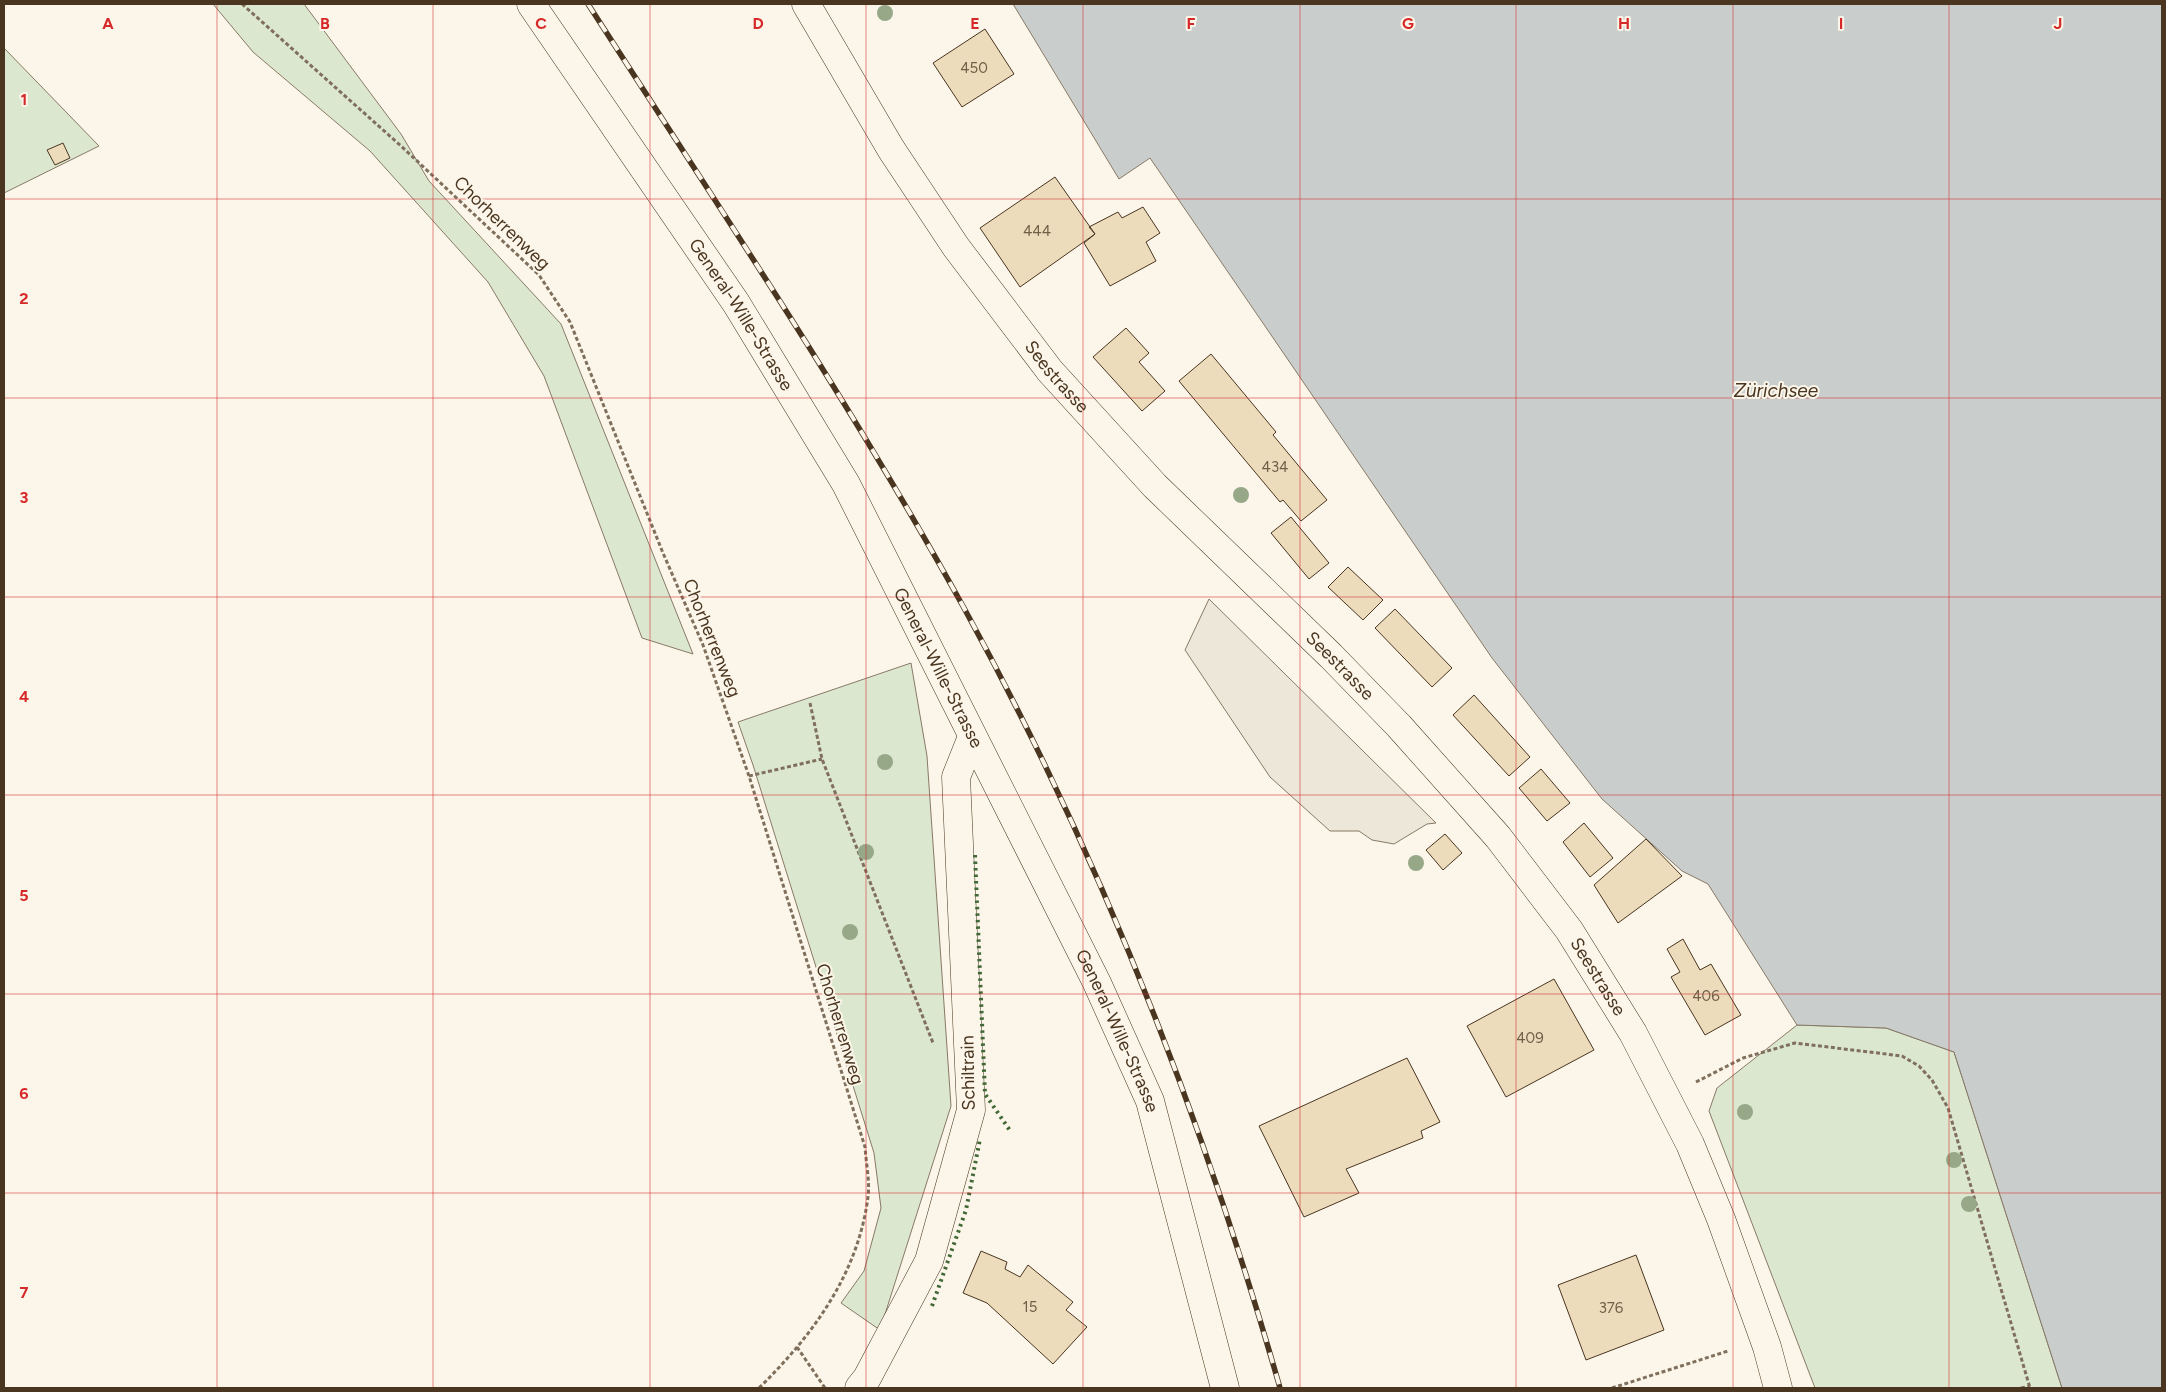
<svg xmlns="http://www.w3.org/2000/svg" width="2166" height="1392" font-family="Figtree,sans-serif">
  <rect width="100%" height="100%" fill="#fbf6e9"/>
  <!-- green -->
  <path fill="#dce7d0" stroke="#887966" d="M213 4H304L401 134 429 181 561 324 693 654 642 638 544 376 488 282 370 151 253 52Z
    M4 48 99 146 4 193Z
    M911 663 927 756 951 1106 880 1330 841 1303 864 1271 881 1208 874 1153 753 765 738 722Z
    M1797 1025 1886 1028 1954 1052 2062 1388H1815L1709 1111 1717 1088Z"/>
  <!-- parking -->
  <path fill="#ede7d9" stroke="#887966" d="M1209 599 1436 823 1427 824 1394 844 1372 840 1359 831H1330L1270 777 1185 650Z"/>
  <!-- water -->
  <path fill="#c9cecd" stroke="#887966" d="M1013 4H2162V1388H2062L1954 1052 1886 1028 1797 1025 1708 884 1682 871 1602 799 1492 658 1150 158 1119 179Z"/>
  <!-- building -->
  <path fill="#ecdcbc" stroke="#4a3520" d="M985 29 1014 74 962 107 933 63Z
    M63 143 70 158 55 165 47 150Z
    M1055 177 1095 234 1020 287 980 228Z
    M1143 207 1160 233 1146 242 1156 261 1110 286 1084 243 1095 234 1089 227 1118 212 1122 218Z
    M1126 328 1149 353 1139 362 1165 391 1142 411 1093 357Z
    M1211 354 1276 432 1273 435 1327 500 1301 521 1283 500 1280 502 1179 381Z
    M1291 517 1329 563 1309 579 1271 533Z
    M1348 567 1383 600 1363 620 1328 587Z
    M1395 609 1452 668 1432 687 1375 628Z
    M1474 695 1530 757 1509 776 1453 715Z
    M1541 769 1570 803 1547 821 1519 788Z
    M1584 823 1613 858 1590 877 1563 842Z
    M1445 834 1462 853 1443 870 1426 850Z
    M1646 839 1682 876 1618 923 1594 885Z
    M1683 939 1700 970 1711 964 1741 1015 1705 1035 1671 977 1680 972 1667 949Z
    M1554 979 1594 1050 1506 1097 1467 1026Z
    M1407 1058 1440 1122 1421 1131 1423 1138 1346 1169 1359 1193 1304 1217 1259 1126Z
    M981 1251 1007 1262 1005 1269 1020 1277 1028 1265 1073 1302 1066 1310 1087 1327 1053 1364 987 1303 963 1293Z
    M1636 1255 1664 1330 1586 1360 1558 1285Z"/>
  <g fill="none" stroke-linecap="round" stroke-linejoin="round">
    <defs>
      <g id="minor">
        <path id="s1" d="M531 4 736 303 846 484 1097 983 1150 1101 1225 1388"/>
        <path d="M859 1388 867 1378 929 1261 971 1110 956 777 972 737"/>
      </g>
      <g id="primary">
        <path id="s2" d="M806 4 891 149 956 247 1050 371 1155 486 1331 656 1399 726 1498 837 1569 930 1633 1033 1690 1144 1721 1219 1767 1347 1778 1388"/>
      </g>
    </defs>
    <!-- minor casing -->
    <use href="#minor" stroke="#4a3520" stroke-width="29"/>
    <!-- primary casing -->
    <use href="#primary" stroke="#4a3520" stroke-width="29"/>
    <!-- path -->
    <path stroke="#7f6f5c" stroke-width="3" stroke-dasharray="4 2.5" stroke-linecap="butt" d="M242 4 401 146 539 275 570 322 663 553 703 645 749 776 865 1147C866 1163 870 1181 868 1197 858 1274 813 1335 759 1388
      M810 703 822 759 933 1043
      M749 776 822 759
      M1696 1082 1743 1058 1795 1043 1902 1056 1919 1066 1932 1080 1948 1108 2030 1388
      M797 1347 825 1388
      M1612 1388 1728 1351
      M2021 1388 2030 1386"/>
    <!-- minor -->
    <use href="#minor" stroke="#fbf6e9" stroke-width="28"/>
    <!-- primary -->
    <use href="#primary" stroke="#fbf6e9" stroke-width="28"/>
    <defs>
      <path id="rail" d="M588 4C716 203 849 400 964 608 1099 854 1203 1118 1280 1388"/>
    </defs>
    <!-- rail casing -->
    <use href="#rail" stroke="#4a3520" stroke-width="5.5"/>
    <!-- rail -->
    <use href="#rail" stroke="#fbf6e9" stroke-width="4" stroke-dasharray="11" stroke-linecap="butt"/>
    <!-- hedge -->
    <path stroke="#436837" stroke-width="4" stroke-dasharray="2.5 4" stroke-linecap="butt" d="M975 855 985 1094 1011 1132
      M932 1306 966 1210 980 1139"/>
  </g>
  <!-- trees -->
  <g fill="#96a887">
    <circle cx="885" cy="13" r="8"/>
    <circle cx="1241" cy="495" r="8"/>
    <circle cx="885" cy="762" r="8"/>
    <circle cx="866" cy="852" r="8"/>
    <circle cx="1416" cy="863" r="8"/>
    <circle cx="850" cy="932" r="8"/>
    <circle cx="1745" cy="1112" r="8"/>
    <circle cx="1954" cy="1160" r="8"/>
    <circle cx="1969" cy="1204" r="8"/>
  </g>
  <!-- grid -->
  <path fill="none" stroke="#d62828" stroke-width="1" stroke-opacity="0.55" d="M217 4V1388M433 4V1388M650 4V1388M866 4V1388M1083 4V1388M1300 4V1388M1516 4V1388M1733 4V1388M1949 4V1388M4 199H2162M4 398H2162M4 597H2162M4 795H2162M4 994H2162M4 1193H2162"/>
  <g text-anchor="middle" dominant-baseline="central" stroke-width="4" stroke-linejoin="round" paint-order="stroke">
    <!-- number labels -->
    <g font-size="15" fill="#725f47">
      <text x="974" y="68">450</text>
      <text x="1037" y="231">444</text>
      <text x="1275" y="467">434</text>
      <text x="1706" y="996">406</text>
      <text x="1530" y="1038">409</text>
      <text x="1030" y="1307">15</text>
      <text x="1611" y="1308">376</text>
    </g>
    <!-- street labels -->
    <g font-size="18" fill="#4a3520" stroke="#fbf6e9">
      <text transform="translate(502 223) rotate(44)">Chorherrenweg</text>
      <text stroke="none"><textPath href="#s1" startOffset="375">General-Wille-Strasse</textPath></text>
      <text stroke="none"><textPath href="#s2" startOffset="450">Seestrasse</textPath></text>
      <text transform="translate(712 638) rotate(68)">Chorherrenweg</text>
      <text stroke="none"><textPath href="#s2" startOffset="855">Seestrasse</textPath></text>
      <text stroke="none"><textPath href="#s1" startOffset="780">General-Wille-Strasse</textPath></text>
      <text stroke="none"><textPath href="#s2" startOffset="1260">Seestrasse</textPath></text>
      <text transform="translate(840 1024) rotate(73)">Chorherrenweg</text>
      <text stroke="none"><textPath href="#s1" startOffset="1185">General-Wille-Strasse</textPath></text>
      <text transform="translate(968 1073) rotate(-91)">Schiltrain</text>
    </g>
    <!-- water labels -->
    <g font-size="19" font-style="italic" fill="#4a3520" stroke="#fbf6e9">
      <text x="1776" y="390">Zürichsee</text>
    </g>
  </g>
  <g font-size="16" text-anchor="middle" font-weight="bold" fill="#d62828" stroke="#fbf6e9" stroke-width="4" stroke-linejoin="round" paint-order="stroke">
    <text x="108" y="29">A</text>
    <text x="325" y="29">B</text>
    <text x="541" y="29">C</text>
    <text x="758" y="29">D</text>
    <text x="975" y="29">E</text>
    <text x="1191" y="29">F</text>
    <text x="1408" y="29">G</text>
    <text x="1624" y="29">H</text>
    <text x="1841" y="29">I</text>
    <text x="2058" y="29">J</text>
    <text x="24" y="105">1</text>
    <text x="24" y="304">2</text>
    <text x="24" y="503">3</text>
    <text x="24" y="702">4</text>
    <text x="24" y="901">5</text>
    <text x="24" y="1099">6</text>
    <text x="24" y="1298">7</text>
  </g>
  <!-- border -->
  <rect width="2166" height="1392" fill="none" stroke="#4a3520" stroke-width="10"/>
</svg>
